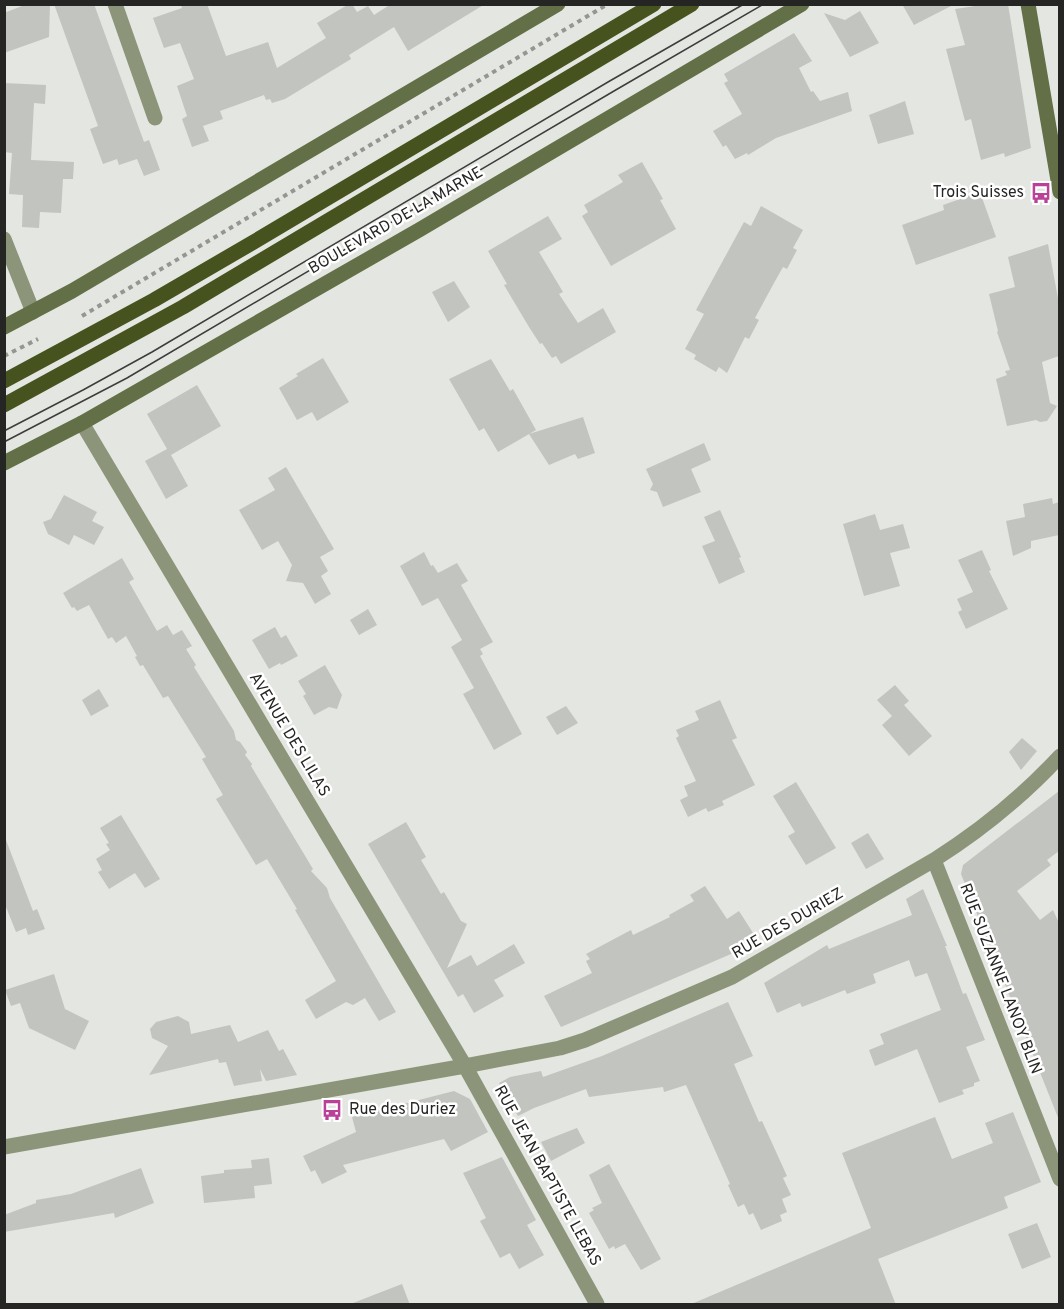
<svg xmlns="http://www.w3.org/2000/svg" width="1064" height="1309" font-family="Overpass,sans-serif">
  <rect width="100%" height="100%" fill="#e4e6e1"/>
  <!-- building -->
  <path fill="#c2c4bf" d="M27 4H50L49 37 4 53V13Z
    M54 4H94L144 142 149 140 160 170 144 176 137 159 119 165 117 159 103 164 90 129 98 126Z
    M181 4H207L226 56 268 42 277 68 326 38 317 23 349 4H352L357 12 368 6 374 15 391 4H485L408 51 394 27 349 55 351 59 285 99 272 103 270 99 266 100 264 95 220 111 223 119 203 126 209 141 192 147 182 119 187 116 177 86 194 79 180 43 164 48 153 18 182 8Z
    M902 4H955L914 25Z
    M989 4H1008L1031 148 1005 157 1004 153 981 160 971 119 965 121 946 49 965 45 955 9Z
    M860 11 879 43 850 57 824 13 845 20Z
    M794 33 812 61 799 68 811 92 813 91 820 101 848 92 852 111 776 138 748 155 747 153 735 159 726 145 723 147 713 131 742 114 724 83 728 81 724 74Z
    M4 83 46 85 45 104 34 103 31 160 74 162 73 179H63L61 213 40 212 39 228 22 227 23 195 9 194 12 153 4 152Z
    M905 101 914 134 878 144 869 115Z
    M642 162 663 199 660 200 676 229 611 266 582 216 588 212 584 205 623 182 618 175Z
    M980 192 996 237 916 265 902 225 944 210 943 205Z
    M761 206 803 230 793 248 797 250 787 269 783 267 774 283 755 318 759 320 749 339 745 337 727 373 719 367 716 372 694 359 696 355 685 349 704 314 696 310 744 222 751 226Z
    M548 216 562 239 539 252 563 292 559 294 578 323 603 308 616 332 561 364 556 356 552 358 542 343 540 344 529 327 504 285 507 284 488 251Z
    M1048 244 1059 304V356L1042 362 1050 403 1057 406 1047 421 1040 422 1036 420 1007 426 996 379 1007 375 1005 371 1010 370 997 332 998 331 989 294 1015 287 1008 257Z
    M454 281 470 307 448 322 432 292Z
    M323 358 349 402 317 421 312 412 297 420 279 388 298 376 296 374Z
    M491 359 510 391 513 389 536 430 498 452 484 428 479 431 449 379Z
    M197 385 221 426 171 455 188 486 166 499 145 461 167 449 147 414Z
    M583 417 595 453 578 459 575 454 549 465 529 434Z
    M704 443 711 460 691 469 701 492 663 507 657 492 650 490 653 484 646 469Z
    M286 467 334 549 320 557 328 571 321 576 331 594 315 604 303 583 286 581 292 565 278 541 262 550 239 510 275 490 268 478Z
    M64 495 97 512 92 521 104 527 94 545 74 535 69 545 48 534 43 522 51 519Z
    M1052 498 1053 504 1059 502V535L1031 541V548L1013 556 1006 521 1025 517 1023 504Z
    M720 510 741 557 739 558 745 572 719 584 702 546 715 541 704 517Z
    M875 514 880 530 903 524 910 548 890 553 900 586 864 596 843 524Z
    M982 550 991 570 989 571 1008 609 966 629 958 612 962 610 957 599 973 592 958 560Z
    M424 552 431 566 433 565 438 573 457 563 468 581 461 585 493 642 480 649 483 654 480 656 522 734 494 750 463 694 474 688 451 647 462 640 438 598 422 606 400 566Z
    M122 558 134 579 129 582 157 631 167 625 173 635 182 630 192 646 186 649 196 665 194 667 234 731 236 740 240 742 247 752 245 755 252 764 251 766 313 869 311 871 327 888 330 898 396 1012 379 1021 365 998 353 1005 346 1002 316 1019 305 1000 336 981 295 910 297 909 267 859 256 865 216 799 223 795 202 759 206 757 168 696 163 698 143 665 140 666 135 657 137 656 126 636 116 643 112 637 108 639 89 605 77 611 74 607 72 608 63 593Z
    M368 609 377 625 359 635 350 620Z
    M275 627 281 638 286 635 298 656 281 665 280 663 269 669 252 640Z
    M325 665 342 695 337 709 329 707 314 715 303 696 306 694 298 681Z
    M895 685 909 701 904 705 932 736 909 756 882 725 892 716 877 700Z
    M99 689 109 706 91 716 82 700Z
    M720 700 737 738 732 740 755 785 722 801 724 805 708 812 706 808 688 817 680 800 688 796 684 786 696 781 676 738 679 736 676 730 699 720 695 711Z
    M566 706 578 723 557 735 546 717Z
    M1022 738 1037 751 1021 770 1009 752Z
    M796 782 836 848 806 865 788 836 795 832 773 796Z
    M1059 791V851L1047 860 1051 865 1017 891 1040 920 1053 910 1059 923V1120L961 874 963 865Z
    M121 815 160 879 145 888 135 873 109 889 98 872 102 870 96 859 110 850 106 844 109 843 100 828Z
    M406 822 426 857 421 860 441 894 444 892 461 921 467 924 447 968 471 955 477 966 514 944 525 963 494 980 504 996 474 1013 463 994 458 997 368 844Z
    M868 833 884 859 866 869 851 843Z
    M4 840H6L33 911 37 909 45 929 28 935 26 928 16 932 4 902Z
    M705 886 727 919 739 911 755 936 743 945 745 948 561 1027 544 996 592 973 586 961 590 959 586 954 631 930 633 935 670 917 669 915 694 901 690 895Z
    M923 889 947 946H945L963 994 966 993 985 1040 966 1047 980 1081 974 1083V1086L962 1090 964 1094 939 1103 917 1049 875 1066 869 1050 884 1044 880 1034 941 1010 927 973 915 977 909 960 873 974 876 983 847 994 845 990 802 1007 800 1003 777 1013 764 983 827 945 829 949 912 915 906 899Z
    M54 974 65 1009 89 1021 75 1050 29 1028 20 1003 11 1006 5 990Z
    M728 1002 753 1056 734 1064 759 1122 762 1121 787 1176 783 1178 791 1195 782 1199 787 1212 780 1215 782 1221 761 1230 753 1213 749 1215 744 1204 738 1207 728 1185 730 1184 686 1085 664 1092 663 1087 589 1097 586 1089 534 1108 518 1116 499 1083 510 1077 541 1071 543 1077 602 1056Z
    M178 1016 189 1022 191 1034 230 1025 238 1042 268 1030 279 1051 283 1049 297 1075 266 1081 260 1069 262 1081 234 1086 226 1062 219 1063 218 1059 149 1075 168 1046 152 1038 150 1029 156 1022Z
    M454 1091 470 1099 488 1132 451 1151 444 1139 343 1165 347 1172 322 1184 315 1170 311 1172 303 1156 356 1132 352 1117Z
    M1013 1112 1041 1182 1004 1197 1008 1208 878 1259 896 1305H689L871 1228 842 1153 935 1117 952 1159 993 1143 985 1123Z
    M577 1128 585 1143 551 1161 541 1142Z
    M502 1157 536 1220 527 1225 544 1255 519 1269 510 1253 500 1258 480 1221 486 1218 463 1173Z
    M269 1158 272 1184 254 1186 255 1198 204 1203 201 1176 224 1173V1170L252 1168 251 1160Z
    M609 1164 661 1259 641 1270 625 1244 615 1249 614 1246 609 1249 589 1213 594 1210 592 1208 602 1203 589 1175Z
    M141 1168 154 1203 115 1218 114 1213 4 1232V1215L36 1203V1200L71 1194Z
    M1037 1223 1051 1257 1022 1269 1008 1234Z
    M402 1284 410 1305H353V1303Z"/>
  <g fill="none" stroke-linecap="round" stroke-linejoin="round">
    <!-- path -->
    <path stroke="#949692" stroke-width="4" stroke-dasharray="4.5 4.5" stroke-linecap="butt" d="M82 316 608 4
      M4 356 38 339"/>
    <!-- street -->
    <path stroke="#8c9579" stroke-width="15" d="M115 4 155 118
      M4 239 33 312
      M82 423 465 1066 597 1304
      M934 860 1060 1179
      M4 1147 465 1066 560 1048 585 1040 732 977 934 860C980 831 1023 796 1060 756"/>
    <!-- secondary -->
    <path stroke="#636f46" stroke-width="15" d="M1028 4 1060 192
      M4 327 72 291 558 4
      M4 463 82 423 419 230 802 4"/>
    <!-- primary -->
    <path stroke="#46531e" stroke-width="15" d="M4 381 154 300 252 243 654 4
      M4 405 183 307 692 4"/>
    <!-- tram -->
    <path stroke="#3d3e3c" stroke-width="1.5" d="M4 431 83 390 152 352 608 82 744 4
      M4 442 127 378 614 91 764 4"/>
  </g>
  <!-- icons -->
  <defs>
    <symbol id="bus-bare" viewBox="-9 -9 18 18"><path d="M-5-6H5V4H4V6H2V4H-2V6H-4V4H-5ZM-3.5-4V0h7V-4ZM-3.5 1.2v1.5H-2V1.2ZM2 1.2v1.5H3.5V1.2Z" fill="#b94298" stroke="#fff" stroke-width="2.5" paint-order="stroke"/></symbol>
  </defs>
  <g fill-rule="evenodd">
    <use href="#bus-bare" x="1026" y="178" width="30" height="30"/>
    <use href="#bus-bare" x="317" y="1095" width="30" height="30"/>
  </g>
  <g text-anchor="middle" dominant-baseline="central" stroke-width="5" stroke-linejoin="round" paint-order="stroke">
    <!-- poi labels -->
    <g font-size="16" fill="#252624" stroke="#fff" text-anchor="end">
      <text x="1024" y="193">Trois Suisses</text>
      <text x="349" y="1110" text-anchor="start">Rue des Duriez</text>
    </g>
    <!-- street labels -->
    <g font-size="16" fill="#252624" stroke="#fff">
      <text transform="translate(396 221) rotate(-30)">BOULEVARD DE LA MARNE</text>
      <text transform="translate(289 735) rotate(59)">AVENUE DES LILAS</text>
      <text transform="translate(788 924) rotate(-30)">RUE DES DURIEZ</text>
      <text transform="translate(1000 979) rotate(69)">RUE SUZANNE LANOY BLIN</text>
      <text transform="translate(547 1176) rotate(61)">RUE JEAN BAPTISTE LEBAS</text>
    </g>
  </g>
  <!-- border -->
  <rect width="1064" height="1309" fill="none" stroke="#252624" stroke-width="12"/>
</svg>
